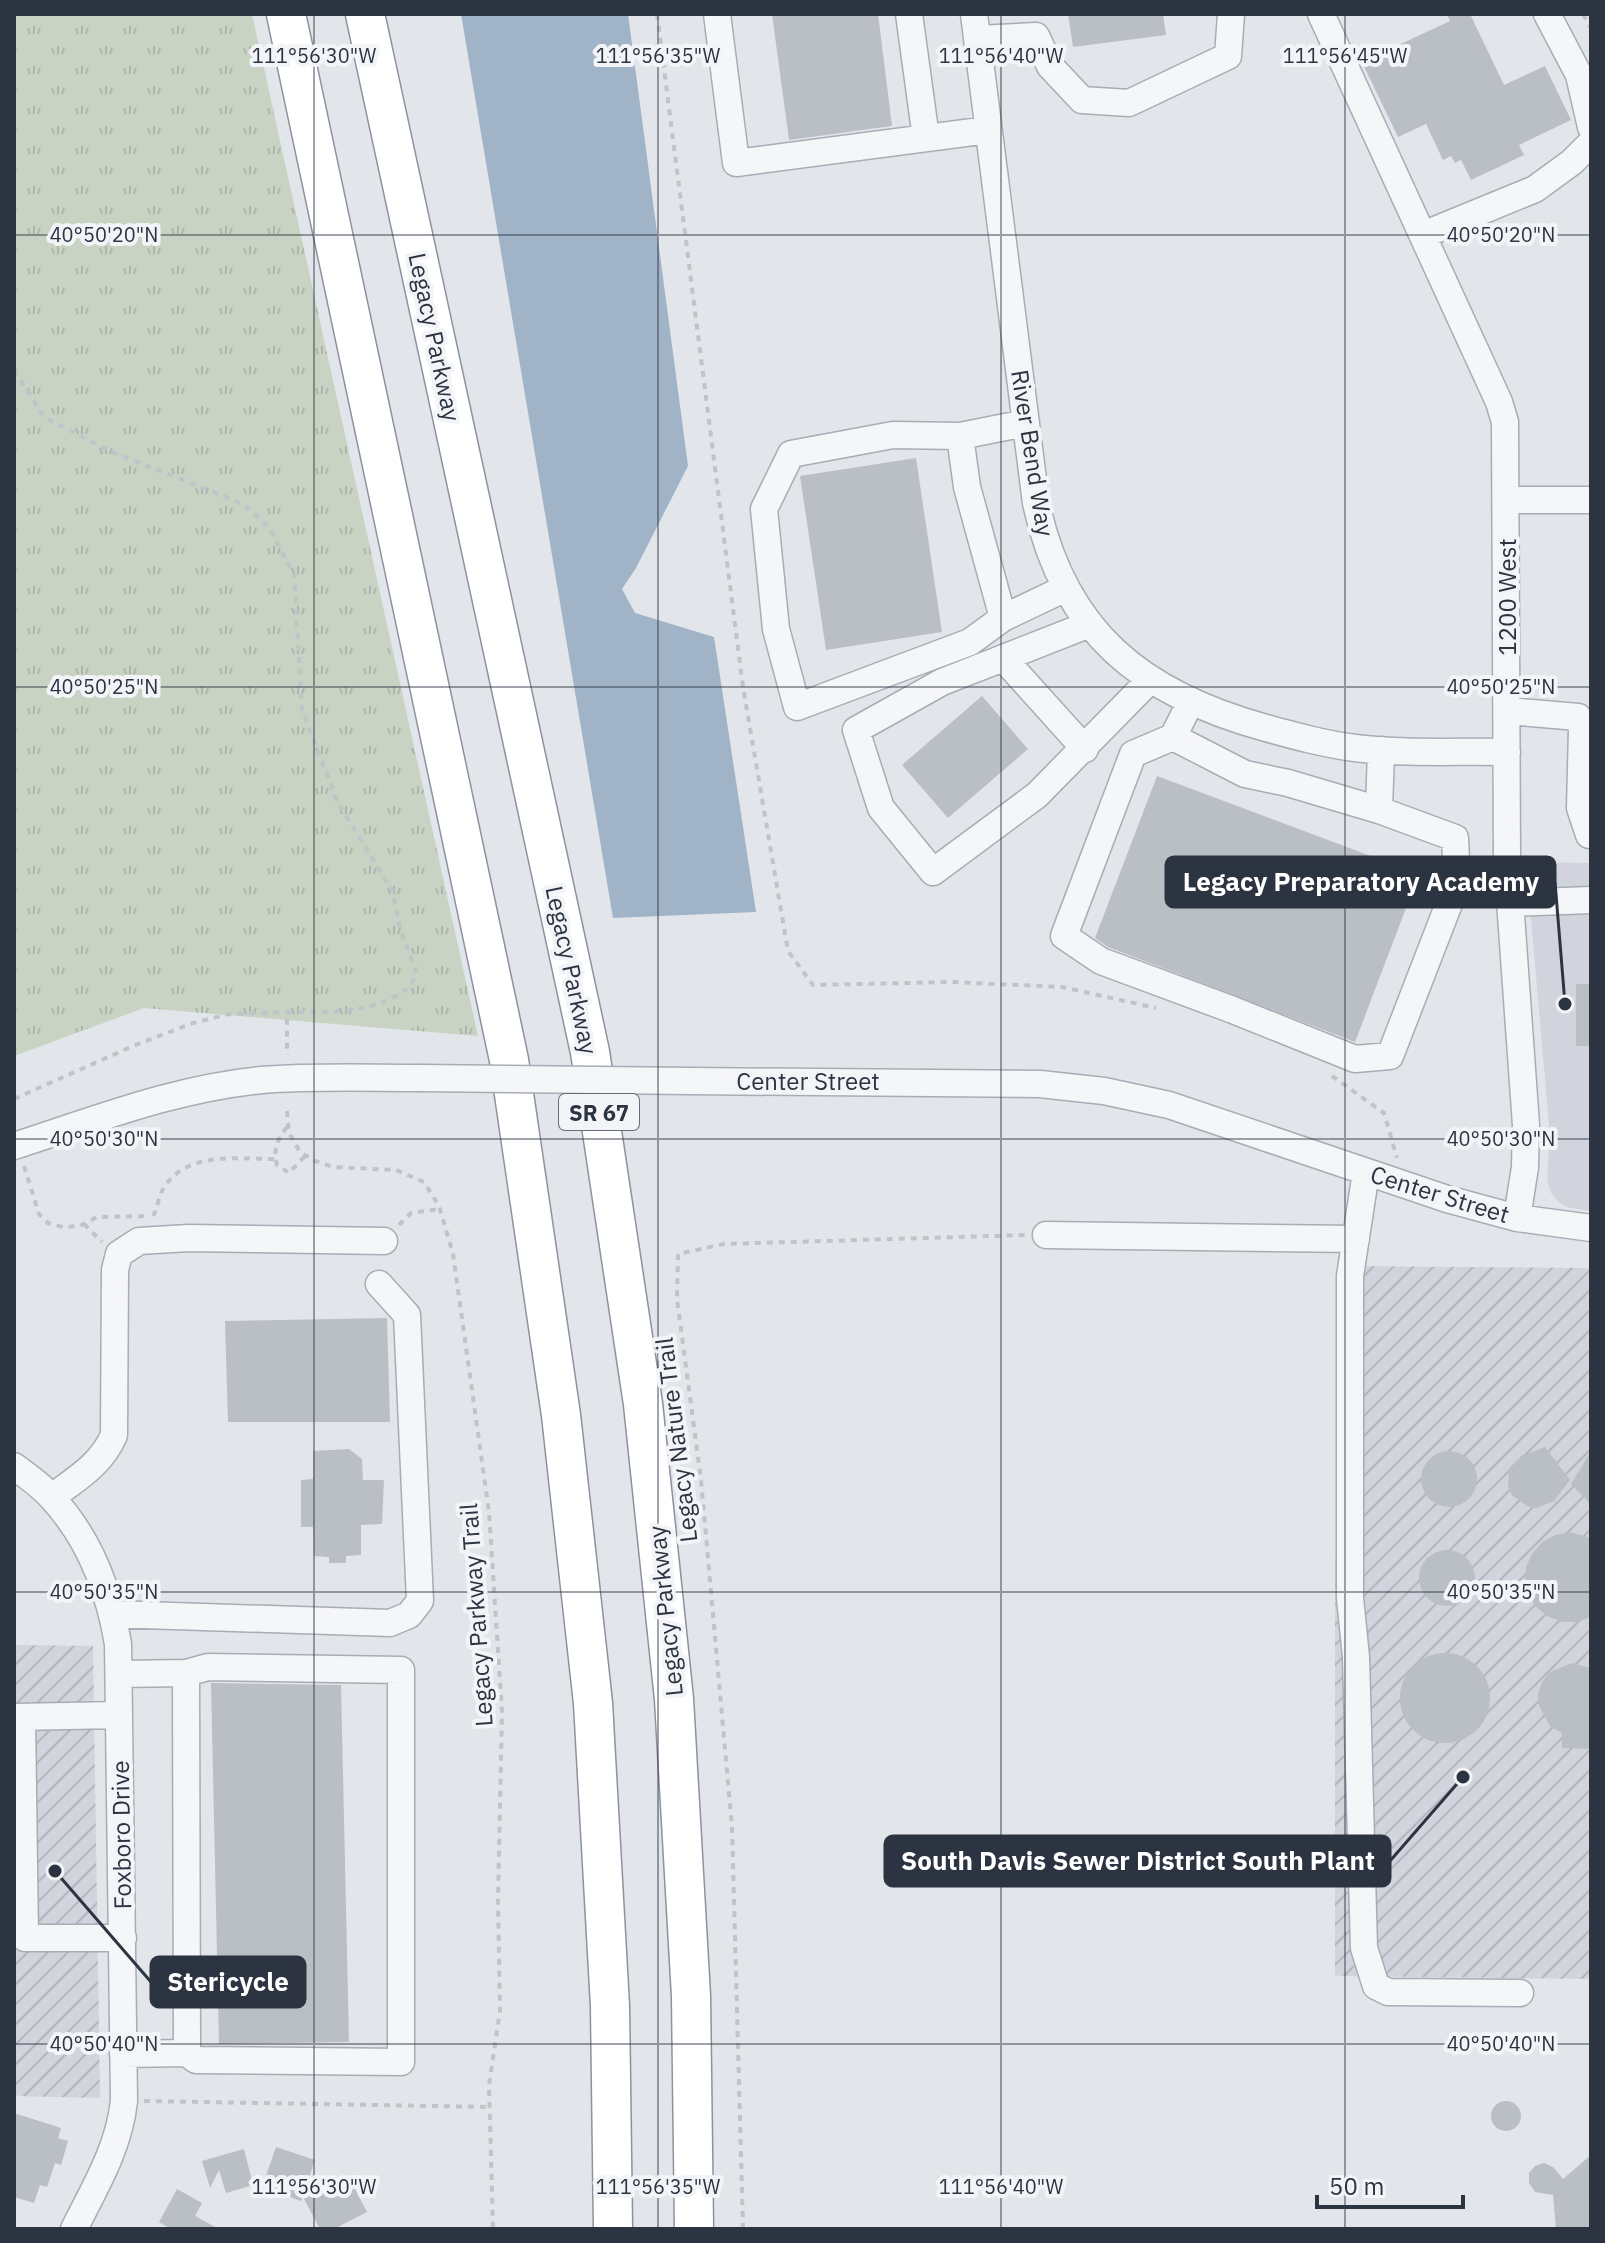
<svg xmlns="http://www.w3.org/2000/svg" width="1605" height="2243" font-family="'IBM Plex Sans',sans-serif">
  <defs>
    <pattern id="industrial-furrows" width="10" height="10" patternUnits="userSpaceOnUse" patternTransform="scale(2)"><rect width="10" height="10" fill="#d1d4dc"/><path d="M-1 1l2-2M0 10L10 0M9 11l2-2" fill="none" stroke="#b4b6be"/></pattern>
    <pattern id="grass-tufts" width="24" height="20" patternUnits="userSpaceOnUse" patternTransform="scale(2)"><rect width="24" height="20" fill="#c8d3c4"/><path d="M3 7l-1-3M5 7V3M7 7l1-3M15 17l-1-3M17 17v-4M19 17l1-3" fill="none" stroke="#acb6aa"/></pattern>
  </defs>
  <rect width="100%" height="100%" fill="#e2e5ea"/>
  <!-- built -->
  <path fill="#d1d4dc" d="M1526 862 1591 863V1211L1566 1207 1560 1203 1551 1193 1547 1180 1550 1136Z"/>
  <!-- industrial -->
  <path fill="url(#industrial-furrows)" d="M1343 1266 1591 1268V1979L1335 1976V1577Z
    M14 1645 93 1646 100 2098 14 2096Z"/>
  <!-- grass -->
  <path fill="url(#grass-tufts)" d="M14 14H252L478 1036 144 1008 14 1056Z"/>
  <!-- water -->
  <path fill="#a0b3c7" d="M461 14H628L688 466 636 568 622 589 635 613 714 637 756 912 613 918Z"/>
  <!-- building -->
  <path fill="#babfc6" d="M772 14H878L892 126 789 140Z
    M1068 14H1163L1166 35 1073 47Z
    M1447 14H1470L1504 85 1545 66 1571 120 1519 145 1524 155 1471 180 1461 160 1455 163 1451 156 1443 160 1426 124 1398 137 1362 62 1450 21Z
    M916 458 942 632 826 650 800 476Z
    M982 696 1028 749 948 818 902 765Z
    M1157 776 1419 874 1355 1042 1108 947 1095 938Z
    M1576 984H1591V1046H1576Z
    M387 1318 390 1422H228L225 1321Z
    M1545 1447 1570 1480 1554 1501 1536 1508 1527 1506 1512 1495 1508 1487 1509 1469 1521 1456Z
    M349 1449 362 1459 363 1480H384L382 1524 361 1525V1555L346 1556V1563H329V1557L314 1556 313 1527H301V1480L313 1479V1451Z
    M1591 1451V1505L1571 1484Z
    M1421 1479a28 28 0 1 1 56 0a28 28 0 1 1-56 0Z
    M1570 1532 1591 1538V1617L1577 1622H1563L1549 1617 1537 1608 1529 1596 1525 1582 1526 1567 1532 1554 1542 1542 1555 1535Z
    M1419 1578a28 28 0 1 1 56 0a28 28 0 1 1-56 0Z
    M1400 1698a45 45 0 1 1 90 0a45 45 0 1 1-90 0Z
    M1572 1663 1591 1668V1749L1562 1748V1733L1550 1726 1539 1706 1538 1694 1542 1682 1550 1672Z
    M211 1683 341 1685 349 2042 219 2044Z
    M1491 2116a15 15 0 1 1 30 0a15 15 0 1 1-30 0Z
    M14 2113 61 2128 58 2138 68 2141 61 2165 55 2163 47 2187 40 2185 34 2203 14 2197Z
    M276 2147 315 2160 301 2201 262 2187Z
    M244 2149 253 2185 226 2193 219 2170 210 2188 202 2161Z
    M1591 2155V2229H1556L1553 2195 1535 2192 1529 2183V2173L1535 2166 1544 2163 1553 2167 1563 2179Z
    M348 2176 367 2212 334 2229H320L304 2199Z
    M177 2189 202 2203 195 2216 219 2229H171L159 2222Z"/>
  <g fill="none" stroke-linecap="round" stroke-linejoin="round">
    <defs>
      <path id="minor" d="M717 14 736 163 988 130
        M909 14 926 138
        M974 14 1036 503C1064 633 1142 694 1266 728 1295 736 1324 744 1355 748 1405 754 1457 751 1507 752
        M1321 14 1499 402 1505 422 1507 859 1526 1125 1525 1167 1517 1218
        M1547 14 1579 75 1591 127
        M977 39 1036 36 1050 66 1082 100 1129 103 1228 56 1231 14
        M1423 235 1535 189 1572 162 1591 143
        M1026 423 960 436 967 487 1003 618 1066 588
        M960 436 893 435 791 454 764 509 776 629 797 707 970 642 1003 618
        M1507 500H1591
        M1090 624 942 682 856 730 881 808 933 872 1037 795 1150 680
        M1003 658 1085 749
        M1190 703 1173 737 1133 754 1064 936 1101 961 1233 1010 1355 1059 1390 1056 1457 883 1455 838 1379 810 1381 750
        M1508 711 1578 717 1582 729 1580 808 1589 835H1591
        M1173 737 1245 774 1288 783 1379 810
        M1509 903 1591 900
        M690 1081 1040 1084 1104 1091 1169 1105 1447 1199 1517 1218 1591 1228
        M14 1146C95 1120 176 1088 262 1080 314 1076 368 1078 421 1078
        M1366 1172 1350 1276V1598L1356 1657 1364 1948 1376 1986 1388 1992 1520 1993
        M1046 1235 1356 1239
        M14 1466C27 1476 42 1486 52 1498 90 1539 109 1590 118 1644L124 2101C119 2148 95 2187 74 2229
        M52 1497C76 1479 102 1464 114 1435L115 1270 119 1254 139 1241 189 1238 384 1241
        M113 1614 390 1623 409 1615 420 1601 407 1315 379 1284
        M186 1673 187 2053
        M119 1674 186 1673 208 1667 401 1670V2062L196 2060 187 2053 123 2054
        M14 1717 119 1715
        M22 1717 25 1938H123"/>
      <path id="highway" d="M286 14 509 1060 561 1415 593 1703 610 2006 613 2229
        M365 14 590 1052 643 1404 674 1699 691 1996 694 2229"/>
    </defs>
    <!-- minor casing -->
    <use href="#minor" stroke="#a8acb4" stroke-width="29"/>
    <!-- highway casing -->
    <use href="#highway" stroke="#8b939f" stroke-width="41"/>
    <!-- path -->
    <path stroke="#c1c3c8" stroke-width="4" stroke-dasharray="6 6" stroke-linecap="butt" d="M657 14 743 687 788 951 813 985 951 982 1062 987 1156 1008
      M1583 14 1591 28
      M14 370 44 417 110 451 243 504 269 527 294 575 302 710 338 803 392 890 401 931 416 971 411 986C373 1015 332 1012 287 1012V1055
      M1332 1076 1384 1113 1397 1158
      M14 1099 133 1046 193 1023 229 1014 287 1012
      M287 1111 289 1133 300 1152 315 1161 333 1167 396 1170 424 1182 439 1206 453 1254 489 1512 502 1712 498 1898 500 2011 489 2085 493 2229
      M287 1127C277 1140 273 1149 277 1165L289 1173 305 1156
      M24 1166 39 1214 48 1223 63 1227 80 1226 97 1217 145 1216
      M153 1216C157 1210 158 1200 161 1193 182 1150 236 1159 276 1159
      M84 1224 102 1242
      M399 1225 411 1213 440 1209
      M144 2101 490 2107
      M743 2229 732 1827 701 1480 677 1299 678 1254 724 1244 1025 1235"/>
    <!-- minor -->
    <use href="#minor" stroke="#f5f6f8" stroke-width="26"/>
    <!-- highway -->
    <use href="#highway" stroke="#fff" stroke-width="38"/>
    <defs>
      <path id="minor-bridge" d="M421 1078 690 1081"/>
    </defs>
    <!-- minor-bridge casing -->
    <use href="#minor-bridge" stroke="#a8acb4" stroke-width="29" stroke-linecap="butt"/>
    <!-- minor-bridge -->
    <use href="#minor-bridge" stroke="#f5f6f8" stroke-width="26"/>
  </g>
  <!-- ticks -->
  <path fill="none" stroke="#2c3341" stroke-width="2" stroke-opacity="0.45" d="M314 14V2229M658 14V2229M1001 14V2229M1345 14V2229M14 235H1591M14 687H1591M14 1139H1591M14 1592H1591M14 2044H1591"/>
  <g text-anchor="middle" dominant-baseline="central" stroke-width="8" stroke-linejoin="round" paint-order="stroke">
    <!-- shield labels -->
    <rect fill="#f2f4f7" stroke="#676d78" stroke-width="2" x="559" y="1094" width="80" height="36" rx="6"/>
    <g font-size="22" font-weight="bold" fill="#2c3341">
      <text x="599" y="1112">SR 67</text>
    </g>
    <!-- street labels -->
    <g font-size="24" fill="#2c3341" stroke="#f2f4f7">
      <text transform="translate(435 337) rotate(78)">Legacy Parkway</text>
      <text transform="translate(1033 453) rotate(81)">River Bend Way</text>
      <text transform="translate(1507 597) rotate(-90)">1200 West</text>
      <text transform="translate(572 970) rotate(78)">Legacy Parkway</text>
      <text x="808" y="1081">Center Street</text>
      <text transform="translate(1440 1194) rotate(17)">Center Street</text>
      <text transform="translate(676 1440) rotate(-97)">Legacy Nature Trail</text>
      <text transform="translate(665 1611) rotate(-96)">Legacy Parkway</text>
      <text transform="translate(476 1615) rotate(-94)">Legacy Parkway Trail</text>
      <text transform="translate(121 1835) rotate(-91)">Foxboro Drive</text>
    </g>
  </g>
  <g font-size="20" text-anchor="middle" fill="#2c3341" stroke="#f2f4f7" stroke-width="8" stroke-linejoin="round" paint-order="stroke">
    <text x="314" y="63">111°56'30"W</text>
    <text x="658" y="63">111°56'35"W</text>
    <text x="1001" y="63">111°56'40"W</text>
    <text x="1345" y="63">111°56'45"W</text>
    <text x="1501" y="242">40°50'20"N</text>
    <text x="104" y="242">40°50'20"N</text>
    <text x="1501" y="694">40°50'25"N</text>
    <text x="104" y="694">40°50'25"N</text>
    <text x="1501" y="1146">40°50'30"N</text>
    <text x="104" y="1146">40°50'30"N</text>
    <text x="1501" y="1599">40°50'35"N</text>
    <text x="104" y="1599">40°50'35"N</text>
    <text x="1501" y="2051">40°50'40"N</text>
    <text x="104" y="2051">40°50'40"N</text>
    <text x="314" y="2194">111°56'30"W</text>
    <text x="658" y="2194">111°56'35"W</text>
    <text x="1001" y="2194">111°56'40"W</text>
  </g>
  <!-- callouts -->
  <path fill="none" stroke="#2c3341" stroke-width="3" d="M1565 1004L1555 882M1463 1777L1390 1861M55 1871L151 1982"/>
  <g fill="#2c3341" stroke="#f2f4f7" stroke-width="3">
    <circle cx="1565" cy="1004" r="8"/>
    <circle cx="1463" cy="1777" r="8"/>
    <circle cx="55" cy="1871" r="8"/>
  </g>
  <g fill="#2c3341" stroke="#2c3341" stroke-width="3">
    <rect x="1166" y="857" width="389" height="50" rx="8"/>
    <rect x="885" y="1836" width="505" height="50" rx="8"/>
    <rect x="151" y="1957" width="154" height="50" rx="8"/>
  </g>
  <g font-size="26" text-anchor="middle" font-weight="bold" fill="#fff">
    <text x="1361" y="891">Legacy Preparatory Academy</text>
    <text x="1138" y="1870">South Davis Sewer District South Plant</text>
    <text x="228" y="1991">Stericycle</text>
  </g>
  <!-- border -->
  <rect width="1605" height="2243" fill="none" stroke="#2c3341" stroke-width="32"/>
  <!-- scale -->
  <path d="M1317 2195v12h146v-12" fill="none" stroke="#2c3341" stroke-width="4"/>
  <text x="1329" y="2195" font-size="24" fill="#2c3341" stroke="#f2f4f7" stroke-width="6" paint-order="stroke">50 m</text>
</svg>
